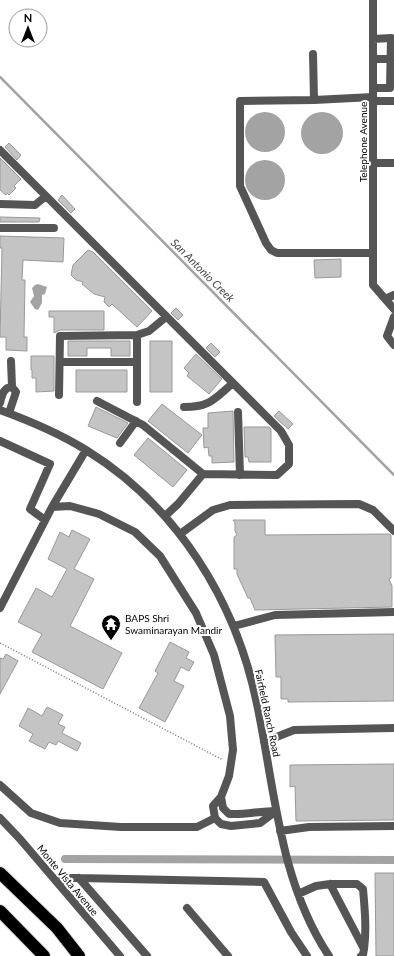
<svg xmlns="http://www.w3.org/2000/svg" width="394" height="956" font-family="Lato,sans-serif">
  <rect width="100%" height="100%" fill="#fff"/>
  <!-- water -->
  <path fill="#a3a3a3" d="M245 132a20 20 0 1 1 40 0a20 20 0 1 1-40 0Z
    M301 133a21 21 0 1 1 42 0a21 21 0 1 1-42 0Z
    M245 180a20 20 0 1 1 40 0a20 20 0 1 1-40 0Z
    M38 284 47 287 45 294 42 295V303L38 310 35 309 30 302 34 296 32 288 35 285Z"/>
  <g fill="none" stroke-linecap="round" stroke-linejoin="round">
    <!-- stream -->
    <path stroke="#a3a3a3" stroke-width="2.5" d="M0 77 394 475"/>
    <!-- canal -->
    <path stroke="#a3a3a3" stroke-width="8" d="M65 859 394 860"/>
  </g>
  <!-- building -->
  <path fill="#c4c4c4" stroke="#999" d="M9 143 21 155 17 160 5 147Z
    M0 158 21 179 14 186 16 188 9 195 7 193 6 195 0 190Z
    M62 195 75 209 71 213 58 200Z
    M0 217 40 218 39 222H0Z
    M0 236 64 238 63 262 23 260 22 280H25L24 337H27V351L6 350V337H0L2 248H0Z
    M88 250 93 252 152 311 137 327 112 304 109 307 104 302 105 297 94 294 82 284 83 282 76 280 71 275 73 265Z
    M341 259V277L315 278 314 260Z
    M176 308 183 315 178 320 171 313Z
    M49 311H104V330H60L54 333V317H49Z
    M68 341H130V356H111V348H87V356H68Z
    M150 341H172V392H150Z
    M211 343 220 352 215 357 206 348Z
    M196 354 222 379 209 394 187 376 189 373 184 368Z
    M31 356H54V391L36 392V378H32V370H31Z
    M76 370H127V392H76Z
    M162 404 202 435 188 453 148 421Z
    M96 407 128 423 117 438 88 426Z
    M233 411 234 462 212 463V456H209L208 447 204 448 203 428H208V413Z
    M279 411 293 424 288 429 274 416Z
    M244 427H269L271 429V462H249L248 457H245Z
    M148 438 187 470 173 487 134 455Z
    M233 520H265V535L389 534 391 535V578L389 579 392 586V607L255 610 250 598H248L237 574V569H234V537L237 535 235 531V523Z
    M72 530 90 539 74 569 94 579 70 626 122 653 103 689 32 652 42 634 18 622 36 588 52 597 67 569 48 559 60 532 69 537Z
    M394 634V701L288 702V699H281V677H276L275 635Z
    M170 642 189 652 186 658 194 662 189 671 181 667 174 681 184 686 165 722 139 708 158 673 155 671Z
    M6 654 18 661 0 694V658L3 659Z
    M47 707 63 715 58 724 65 727 62 733 81 743 77 751 58 741 56 745 49 742 45 749 29 741 33 734 19 726 28 708 42 716Z
    M394 764V820L296 821 295 786 290 787V765Z
    M375 873H394V956H376Z"/>
  <g fill="none" stroke-linecap="round" stroke-linejoin="round">
    <defs>
      <path id="highway" d="M0 873 57 928 79 956
        M0 911 44 956"/>
    </defs>
    <!-- highway casing -->
    <use href="#highway" stroke="#dbdbdb" stroke-width="14"/>
    <!-- path -->
    <path stroke="#777" stroke-width="1.5" stroke-dasharray="1 2" stroke-linecap="butt" d="M0 643 223 760"/>
    <!-- minor -->
    <path stroke="#555" stroke-width="8" d="M373 0V285L394 309
      M373 39 391 38 390 88H373
      M313 54 314 100
      M373 59H391
      M373 97 314 100 240 101V186L266 243 271 250 277 253H373
      M373 101H394
      M0 150 46 196
      M373 163H394
      M0 204 35 205 46 196 281 431 289 445V464L277 475 203 474 143 425 97 401
      M0 228H54
      M385 299 394 295
      M394 317 387 336 394 345
      M137 335V402
      M11 361 12 387
      M60 362H137
      M59 395 60 336 137 335 149 331 166 317
      M0 403C2 396 3 387 12 387L16 392 9 413
      M184 407C210 407 214 399 233 383
      M0 410C30 421 59 433 86 450 177 506 236 601 257 704 275 789 279 881 329 956
      M238 412 240 475
      M0 441 50 464 30 509 45 520
      M120 443 136 421
      M52 507 86 450
      M165 516 178 504 203 474
      M180 534 213 510 230 505 359 504 373 510 394 531
      M0 608 52 507 70 506 99 514 135 532 160 556 196 613 214 655 230 716 233 750 229 776 221 797
      M234 626 275 615 394 612
      M264 742 294 730 394 728
      M0 785 31 813 60 823 121 827H197L215 818
      M221 797 223 808 229 814C245 815 260 811 276 811L260 823 231 826 221 824 215 818 213 806Z
      M0 818 20 839 120 956
      M280 831 309 827 394 826
      M79 878 147 956
      M57 882 68 878H79L264 882 291 932 307 956
      M330 884 364 949
      M298 894 316 886 330 884H357L363 889C365 911 367 933 363 955L361 956
      M187 908 228 956"/>
    <!-- highway -->
    <use href="#highway" stroke="#000" stroke-width="12"/>
  </g>
  <!-- icons -->
  <defs>
    <symbol id="temple-pin" viewBox="-11 -11 22 30"><path d="M0 17L-7.5 6A9.5 9.5 0 1 1 7.5 6Z" fill="#000" stroke="#fff"/><path d="M0-6L5-2H3V0L6.5 2.5H4V6H1.5V3h-3V6H-4V2.5H-6.5L-3 0V-2H-5Z" fill="#fff"/></symbol>
  </defs>
  <g fill-rule="evenodd">
    <use href="#temple-pin" x="100" y="613" width="22" height="30"/>
  </g>
  <g text-anchor="middle" dominant-baseline="central" stroke-width="4" stroke-linejoin="round" paint-order="stroke">
    <!-- street labels -->
    <g font-size="10" fill="#000" stroke="#fff">
      <text transform="translate(363 142) rotate(-90)">Telephone Avenue</text>
      <text transform="translate(268 713) rotate(78)">Fairfield Ranch Road</text>
      <text transform="translate(68 880) rotate(50)">Monte Vista Avenue</text>
    </g>
    <!-- poi labels -->
    <g font-size="10" fill="#000" stroke="#fff" text-anchor="start">
      <text x="125" y="618">BAPS Shri<tspan x="125" dy="12">Swaminarayan Mandir</tspan></text>
    </g>
    <!-- water labels -->
    <g font-size="11" font-style="italic" fill="#444" stroke="#fff">
      <text transform="translate(203 270) rotate(45)">San Antonio Creek</text>
    </g>
  </g>
  <!-- north arrow -->
  <g transform="translate(28 28)"><circle r="19" fill="#ffffff" stroke="#999999"/>
  <path d="M0-3L7 15L0 10L-7 15Z" fill="#000000"/>
  <text y="-6" font-size="11" font-weight="bold" text-anchor="middle" fill="#000000">N</text>
  </g>
</svg>
